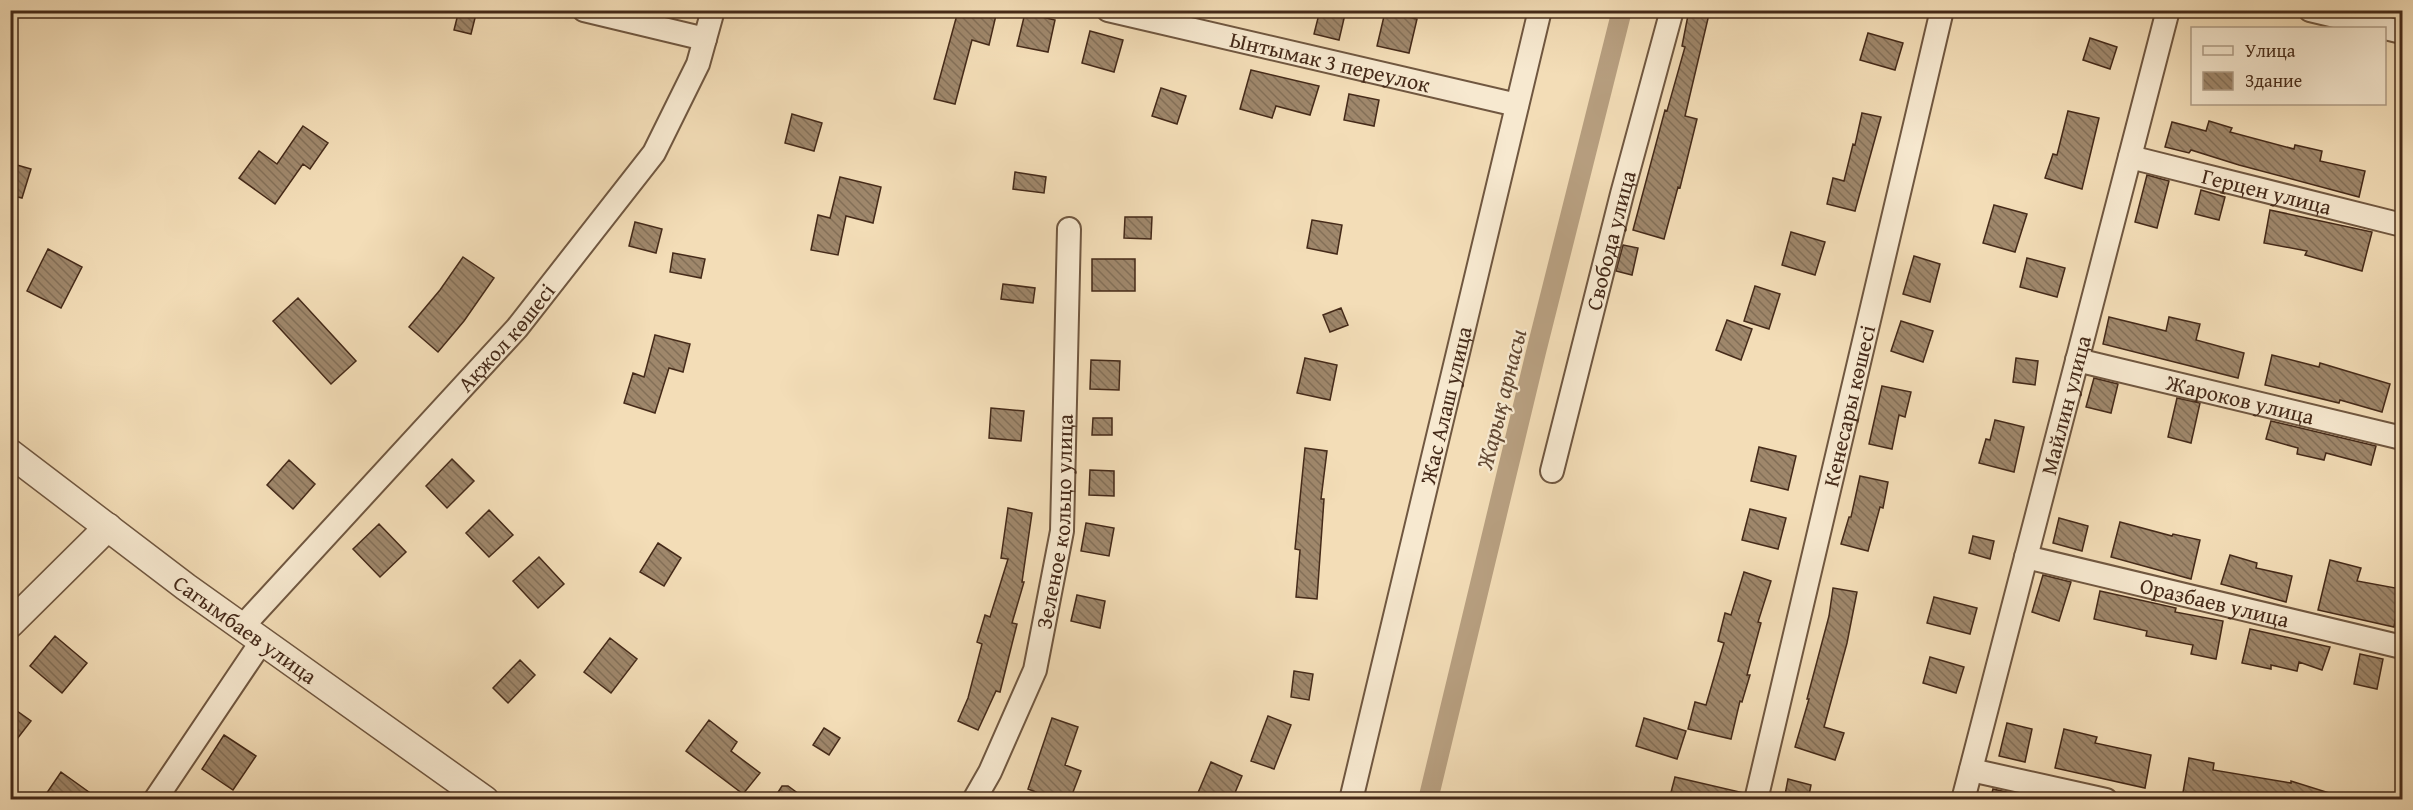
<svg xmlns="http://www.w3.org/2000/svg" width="2413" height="810" font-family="'Gentium Book Plus',serif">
  <defs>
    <pattern id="building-back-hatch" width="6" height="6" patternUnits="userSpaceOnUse" patternTransform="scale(1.5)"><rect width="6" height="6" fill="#9f876b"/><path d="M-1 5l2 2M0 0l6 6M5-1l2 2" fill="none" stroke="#836f57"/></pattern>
  </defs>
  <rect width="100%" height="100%" fill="#f3ddb7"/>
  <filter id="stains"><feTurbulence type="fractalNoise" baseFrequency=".00333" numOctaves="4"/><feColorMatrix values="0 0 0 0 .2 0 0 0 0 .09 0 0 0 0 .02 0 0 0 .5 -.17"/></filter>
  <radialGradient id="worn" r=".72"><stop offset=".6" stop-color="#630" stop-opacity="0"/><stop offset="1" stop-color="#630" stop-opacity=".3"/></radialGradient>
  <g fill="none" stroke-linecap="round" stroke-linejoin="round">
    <!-- canal -->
    <path stroke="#b8a081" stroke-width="20" d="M1428 800 1536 352 1622 10"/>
  </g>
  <!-- building -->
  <path fill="url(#building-back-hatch)" stroke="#452a19" stroke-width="1.5" d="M459 10H477L471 34 454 30Z
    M1320 10H1346L1339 40 1314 34Z
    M1689 10H1710L1685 116 1697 119 1680 188 1678 187 1664 239 1633 230 1665 110 1667 111 1685 47 1682 46Z
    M958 11H997L989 45 972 40 955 104 934 99Z
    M1385 12 1417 19 1409 53 1377 46Z
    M1025 13 1055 20 1048 52 1017 46Z
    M1090 31 1123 40 1114 72 1082 63Z
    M1868 33 1903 43 1895 70 1860 60Z
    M2090 38 2117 47 2110 69 2083 60Z
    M1251 70 1319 86 1310 115 1276 106 1272 118 1240 109Z
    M1161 88 1186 96 1177 124 1152 116Z
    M1349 94 1379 100 1374 126 1344 120Z
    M2068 111 2099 118 2082 189 2045 178 2053 154 2057 155Z
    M1862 113 1881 117 1855 211 1827 204 1833 178 1844 181 1853 144 1855 145Z
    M792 114 822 123 814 151 785 143Z
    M2209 121 2232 128 2230 132 2294 149 2295 145 2322 151 2320 161 2365 171 2359 197 2239 165 2191 150 2189 153 2165 147 2172 122 2206 131Z
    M303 126 328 143 310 169 303 164 275 204 239 178 259 151 277 164Z
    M10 163 31 169 22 198 10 195Z
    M1015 172 1046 177 1044 193 1013 189Z
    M2147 175 2169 181 2157 228 2135 222Z
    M840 177 881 187 873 223 846 216 838 255 811 250 818 215 830 218Z
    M2201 190 2225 197 2219 220 2195 214Z
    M1994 205 2027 214 2015 252 1983 243Z
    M2270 210 2372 232 2362 271 2305 255 2307 251 2264 243Z
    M1125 217H1152L1151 239 1124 238Z
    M1312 220 1342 225 1337 254 1307 248Z
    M635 222 662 229 656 253 629 246Z
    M1791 232 1825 242 1815 275 1782 265Z
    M1623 245 1638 248 1632 275 1616 271Z
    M48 249 82 267 61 308 27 291Z
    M673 253 705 259 701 278 670 272Z
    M1914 256 1940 264 1930 302 1903 294Z
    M463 257 494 278 464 321 438 352 409 327 440 290Z
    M2027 258 2065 268 2057 297 2020 287Z
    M1092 259H1135V291H1092Z
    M1003 284 1035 288 1033 303 1001 299Z
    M1755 286 1780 294 1769 329 1744 321Z
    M298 298 356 361 331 384 273 321Z
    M1341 308 1348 325 1330 332 1323 315Z
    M2109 317 2166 331 2169 317 2200 324 2196 340 2244 353 2238 378 2103 344Z
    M1727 320 1752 329 1741 360 1716 350Z
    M1901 321 1933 331 1923 362 1891 351Z
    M655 335 690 344 683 372 669 368 655 413 624 403 633 373 644 377Z
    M2272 355 2319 367 2320 363 2390 384 2382 412 2340 400 2339 403 2265 385Z
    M1305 358 1337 365 1330 400 1297 393Z
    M2016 358 2038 361 2035 385 2013 382Z
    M1091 360 1120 361 1119 390 1090 389Z
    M2094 378 2118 384 2111 413 2086 407Z
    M1882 386 1911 392 1905 417 1899 415 1892 449 1869 444Z
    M2177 398 2200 403 2191 443 2168 437Z
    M991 408 1024 411 1021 441 989 438Z
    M1093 418H1112V435H1092Z
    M1995 420 2024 427 2014 472 1979 463 1986 439 1990 440Z
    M2271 421 2376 446 2371 465 2326 453 2324 460 2297 454 2298 448 2266 439Z
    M1759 447 1796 456 1788 490 1751 481Z
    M1305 448 1327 451 1321 499H1324L1317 599 1296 597 1300 550 1295 549Z
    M452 459 474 481 447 508 426 486Z
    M289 460 315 484 293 509 267 485Z
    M1090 470 1114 471V496L1089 495Z
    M1860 476 1888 482 1883 508 1880 507 1868 551 1841 544 1849 517H1851Z
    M1008 508 1032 513 1022 582H1024L1012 623 1017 624 1000 692 996 691 978 730 958 721 968 698 982 644 977 642 985 615 990 617 1008 559 1001 558Z
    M1750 509 1786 518 1778 549 1742 540Z
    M489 510 513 535 489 557 466 533Z
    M2059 518 2088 526 2082 551 2053 543Z
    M2120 522 2172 536 2173 534 2200 540 2191 579 2111 557Z
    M1086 523 1114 528 1109 556 1081 551Z
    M379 524 406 552 380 577 353 549Z
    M1973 536 1994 541 1990 559 1969 553Z
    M658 543 681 558 664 586 640 572Z
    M2230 555 2257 563 2256 568 2292 576 2286 602 2221 584Z
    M539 557 564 584 538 608 513 581Z
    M2330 560 2361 568 2357 581 2401 589 2394 627 2318 610Z
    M1744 572 1771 581 1758 622 1761 623 1747 675H1750L1742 702 1740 701 1731 739 1688 729 1695 702 1706 705 1724 643 1718 641 1725 613 1731 615Z
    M2043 575 2071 582 2059 621 2032 612Z
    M1833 588 1857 592 1847 643 1824 727 1844 733 1835 760 1795 747 1809 699H1807L1829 616Z
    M2100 591 2176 608 2175 612 2223 621 2216 659 2191 654 2193 645 2146 636 2147 631 2094 619Z
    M1077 595 1105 601 1100 628 1071 621Z
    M1934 597 1977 608 1970 634 1927 623Z
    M2250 629 2330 647 2322 670 2299 662 2297 671 2271 665V669L2242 663Z
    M55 636 87 663 62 693 30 666Z
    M610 638 637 659 611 693 584 672Z
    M2360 654 2383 659 2377 689 2354 684Z
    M1930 657 1964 667 1956 693 1923 683Z
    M520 660 535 675 508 703 493 688Z
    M1294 671 1313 674 1309 700 1291 697Z
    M10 706 31 721 10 748Z
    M1268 716 1291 725 1274 769 1251 761Z
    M1052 718 1078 727 1065 765 1081 771 1070 800H1056L1028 789Z
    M1644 718 1686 731 1677 759 1636 746Z
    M709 720 737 742 731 751 760 773 743 794 686 751Z
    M2007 723 2032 729 2025 762 1999 756Z
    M824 728 840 738 829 755 813 745Z
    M2064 729 2097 737 2095 743 2151 755 2145 788 2055 768Z
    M224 735 256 756 233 790 202 769Z
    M2189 758 2214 763 2213 770 2291 783V781L2339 796V800L2182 798Z
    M1211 762 1242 776 1232 800H1208L1197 795Z
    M61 772 100 800H42Z
    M1675 777 1744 793 1743 800H1669Z
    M1788 779 1811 785 1808 800H1784Z
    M782 786H788L807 800H773Z
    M1993 789 2042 800H1990Z"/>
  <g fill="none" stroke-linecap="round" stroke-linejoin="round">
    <defs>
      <g id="minor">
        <path d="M584 10 705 39"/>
        <path id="s1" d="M1108 10 1517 105"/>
        <path d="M2310 10 2402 32"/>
        <path id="s2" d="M2130 157 2402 225"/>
        <path id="s3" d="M2077 360 2402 438"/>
        <path id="s4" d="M1552 471 1622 194 1672 10"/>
        <path id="s5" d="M2026 557 2402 647"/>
        <path id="s6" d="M242 627 517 328 654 153 698 64 713 10"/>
        <path d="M1971 770 2106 800"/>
        <path d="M155 800 262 641"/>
        <path id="s7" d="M974 800 990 772 1035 670 1062 531 1069 229"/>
        <path id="s8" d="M1351 800 1540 10"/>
        <path id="s9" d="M1756 800 1942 10"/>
        <path id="s10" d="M1963 800 2168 10"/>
      </g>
      <g id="tertiary">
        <path id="s11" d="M10 453 186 587 485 800"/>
        <path d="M10 624 108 527"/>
      </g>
    </defs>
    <!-- minor casing -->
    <use href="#minor" stroke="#705740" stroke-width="26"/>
    <!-- tertiary casing -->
    <use href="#tertiary" stroke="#705740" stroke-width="30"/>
    <!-- minor -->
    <use href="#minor" stroke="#f7e9d0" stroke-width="22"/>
    <!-- tertiary -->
    <use href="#tertiary" stroke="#f7e9d0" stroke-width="27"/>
  </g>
  <g text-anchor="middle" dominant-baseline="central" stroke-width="4.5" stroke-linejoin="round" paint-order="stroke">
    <!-- street labels -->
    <g font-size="22" fill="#452a19" stroke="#f7e9d0">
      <text stroke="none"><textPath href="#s1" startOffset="228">Ынтымак 3 переулок</textPath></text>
      <text stroke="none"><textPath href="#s2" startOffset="141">Герцен улица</textPath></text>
      <text stroke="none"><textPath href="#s4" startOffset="238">Свобода улица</textPath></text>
      <text stroke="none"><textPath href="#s6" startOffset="392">Ақжол көшесі</textPath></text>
      <text stroke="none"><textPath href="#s3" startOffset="168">Жароков улица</textPath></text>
      <text stroke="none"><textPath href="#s8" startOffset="406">Жас Алаш улица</textPath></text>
      <text stroke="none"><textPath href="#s9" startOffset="405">Кенесары көшесі</textPath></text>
      <text stroke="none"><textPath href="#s10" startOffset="408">Майлин улица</textPath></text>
      <text stroke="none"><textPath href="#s7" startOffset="294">Зеленое кольцо улица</textPath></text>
      <text stroke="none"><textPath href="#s5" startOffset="194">Оразбаев улица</textPath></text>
      <text stroke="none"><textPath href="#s11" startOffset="294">Сагымбаев улица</textPath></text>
    </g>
    <!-- water labels -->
    <g font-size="24" font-style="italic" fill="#624833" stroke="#f7e9d0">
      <text transform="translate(1501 399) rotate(-76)">Жарық арнасы</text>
    </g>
  </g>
  <!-- margin -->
  <rect width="2413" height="810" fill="none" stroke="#f3ddb7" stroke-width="36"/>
  <rect x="12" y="12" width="2389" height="786" fill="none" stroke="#452a19" stroke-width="3"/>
  <rect x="18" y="18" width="2377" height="774" fill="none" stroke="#452a19" stroke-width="1.5"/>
  <!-- legend -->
  <rect x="2191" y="27" width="195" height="78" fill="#f7e9d0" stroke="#b09d87" stroke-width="1.5"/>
  <rect x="2203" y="46" width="30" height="9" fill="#f7e9d0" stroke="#b09d87" stroke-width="1.5"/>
  <text x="2245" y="57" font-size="18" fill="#452a19">Улица</text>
  <rect x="2203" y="72" width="30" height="18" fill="url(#building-back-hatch)" stroke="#b09d87" stroke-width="1.5"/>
  <text x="2245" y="87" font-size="18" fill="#452a19">Здание</text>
  <rect width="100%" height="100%" filter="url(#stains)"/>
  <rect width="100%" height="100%" fill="url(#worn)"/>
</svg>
